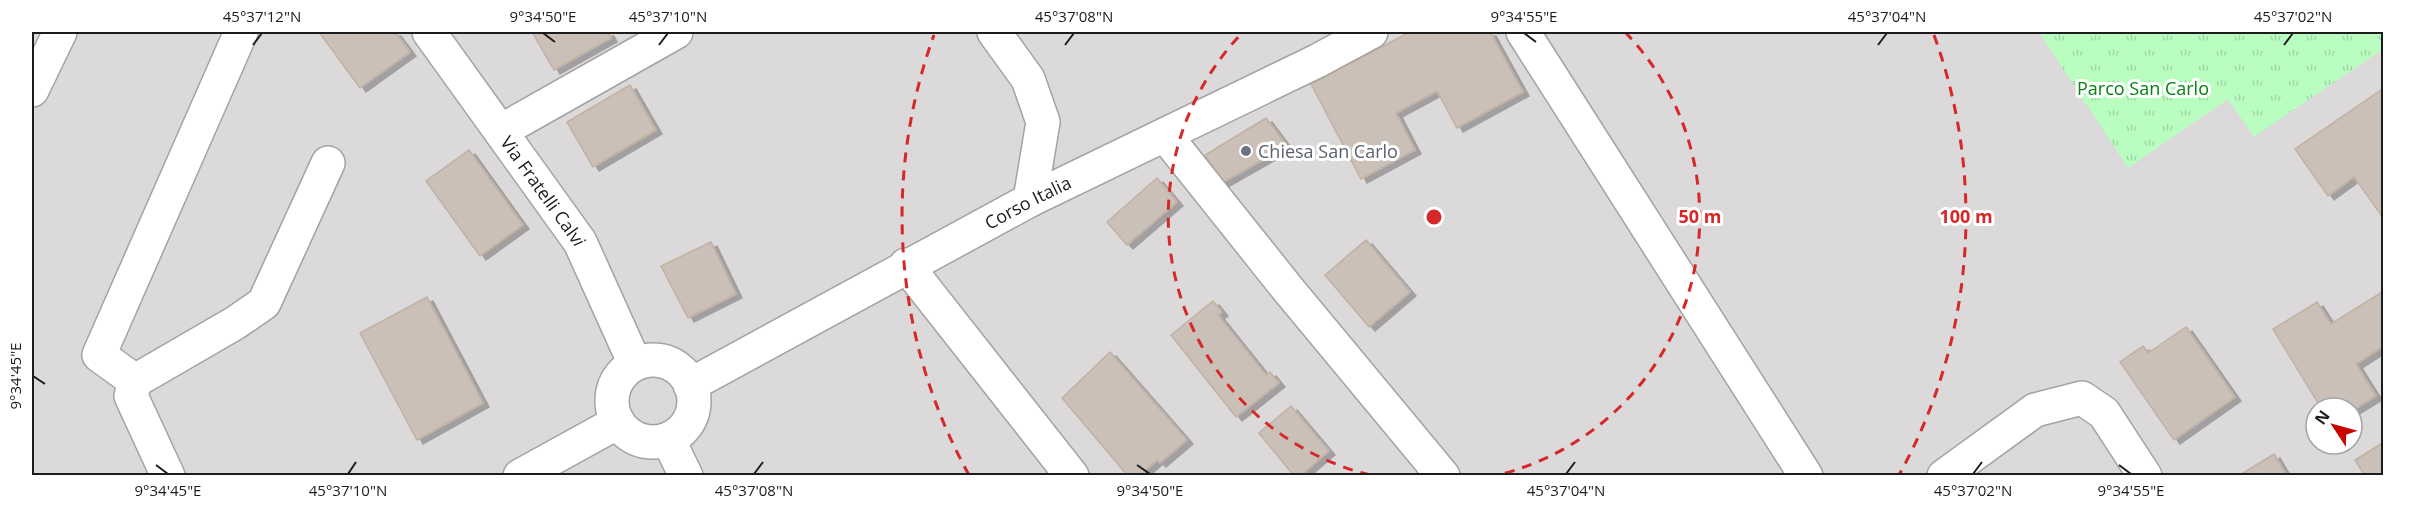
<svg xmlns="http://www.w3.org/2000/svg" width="2415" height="507" font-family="'Open Sans',sans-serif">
  <defs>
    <pattern id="park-tufts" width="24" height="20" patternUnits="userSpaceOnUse" patternTransform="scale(1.5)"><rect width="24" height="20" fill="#bafdc1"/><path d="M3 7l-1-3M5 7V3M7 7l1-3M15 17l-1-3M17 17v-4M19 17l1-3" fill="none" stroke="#9fd8a5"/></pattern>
    <filter id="shadow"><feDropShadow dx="6" dy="4" stdDeviation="0" flood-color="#0004"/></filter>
  </defs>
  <rect width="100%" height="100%" fill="#efebe1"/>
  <!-- residential -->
  <path fill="#dbd9d9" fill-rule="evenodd" d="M32 32H2383V475H32ZM2316 408H2352V444H2316Z"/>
  <!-- park -->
  <path fill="url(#park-tufts)" d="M2039 32H2383V49L2254 137 2228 99 2128 168Z"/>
  <!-- building -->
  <path fill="#cbc0b7" stroke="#c1b1a3" stroke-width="1.5" filter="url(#shadow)" d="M319 32H395L410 52 360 88Z
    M532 32H608L611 38 554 70Z
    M1410 32H1490L1523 92 1457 128 1437 91 1396 113 1415 150 1361 179 1311 84Z
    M630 85 656 130 593 167 567 122Z
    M2384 88V219L2354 177 2328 196 2295 149Z
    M1266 118 1287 146 1222 183 1205 155Z
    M469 150 523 225 480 256 426 181Z
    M1157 178 1177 202 1127 245 1107 222Z
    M1366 240 1410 292 1369 327 1325 275Z
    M711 242 736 294 688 318 661 266Z
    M2382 292 2384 346 2356 364 2376 396 2352 411V408H2321L2273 329 2317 302 2331 324Z
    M427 297 483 403 417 440 360 333Z
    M1213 301 1222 312 1218 315 1266 375 1270 372 1279 383 1236 417 1171 335Z
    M2186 327 2235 397 2174 440 2120 362 2143 346 2148 353Z
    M1110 352 1187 440 1160 463 1157 460 1139 476H1128L1062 398Z
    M1291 406 1329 451 1300 476H1294L1259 433Z
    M2384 442V476H2365L2355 460Z
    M2274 454 2287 476H2238Z"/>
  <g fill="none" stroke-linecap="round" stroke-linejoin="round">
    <defs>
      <g id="minor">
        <path id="s1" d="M429 32 580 242 635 364"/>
        <path d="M994 32 1028 79 1043 122 1030 200"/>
        <path d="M1523 32 1806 476"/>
        <path d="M32 90 60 32"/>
        <path d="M501 131 676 32"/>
        <path d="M1165 135 1287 288 1443 476"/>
        <path d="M906 265 1072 476"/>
        <circle cx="653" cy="401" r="41"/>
        <path d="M135 381 99 355 241 32"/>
        <path id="s2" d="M690 385 1030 200 1317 61 1371 32"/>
        <path d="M668 439 686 476"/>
        <path d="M168 476 131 396 135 381 235 323 264 303 328 163"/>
        <path d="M520 476 618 422"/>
        <path d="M1944 476 2035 410 2082 398 2104 413 2145 476"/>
      </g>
    </defs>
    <!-- minor casing -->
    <use href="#minor" stroke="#a3a3a3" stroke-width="36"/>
    <!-- minor -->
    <use href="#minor" stroke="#fff" stroke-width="33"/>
  </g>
  <!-- ticks -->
  <path fill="none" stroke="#1c1c1c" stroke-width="2" d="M543 33 555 42M1524 33 1536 42M253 45 262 33M659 45 668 33M1065 45 1074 33M1878 45 1887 33M2284 45 2293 33M33 376 45 384M156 465 168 474M1137 465 1150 474M2119 465 2131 474M348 474 356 462M754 474 763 462M1566 474 1575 462M1973 474 1982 462"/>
  <!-- distance rings -->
  <g fill="none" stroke="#d62828" stroke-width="3" stroke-dasharray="10 8">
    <path d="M1370 475A266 266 0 0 1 1243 32M1625 32A266 266 0 0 1 1498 475"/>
    <path d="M969 475A532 532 0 0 1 934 35M1934 35A532 532 0 0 1 1899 475"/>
  </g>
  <!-- markers -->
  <circle fill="#6b7280" stroke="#fff" stroke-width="2" cx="1246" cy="151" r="6"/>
  <g text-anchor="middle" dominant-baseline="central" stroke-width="6" stroke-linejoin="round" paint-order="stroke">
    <!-- park labels -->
    <g font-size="18" fill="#048111" stroke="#fff">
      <text x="2143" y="88">Parco San Carlo</text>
    </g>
    <!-- worship labels -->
    <g font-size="18" fill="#5b616d" stroke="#fff" text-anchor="start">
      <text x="1258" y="151">Chiesa San Carlo</text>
    </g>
    <!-- street labels -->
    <g font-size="18" fill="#1c1c1c" stroke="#fff">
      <text stroke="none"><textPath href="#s1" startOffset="196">Via Fratelli Calvi</textPath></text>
      <text stroke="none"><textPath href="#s2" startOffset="384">Corso Italia</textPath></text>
    </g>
  </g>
  <circle cx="1434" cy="217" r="9" fill="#d62828" stroke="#fff" stroke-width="3"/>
  <g font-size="18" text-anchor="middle" font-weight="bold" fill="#d62828" stroke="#fff" stroke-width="6" stroke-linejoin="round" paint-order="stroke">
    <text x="1700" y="223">50 m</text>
    <text x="1966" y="223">100 m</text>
  </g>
  <!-- border -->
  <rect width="2415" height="507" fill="none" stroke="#ffffff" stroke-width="66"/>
  <!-- north arrow -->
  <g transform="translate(2334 426) rotate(306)"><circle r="28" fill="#ffffff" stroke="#a4a4a4" stroke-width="1.5"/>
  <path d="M0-4.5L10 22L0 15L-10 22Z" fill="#c90500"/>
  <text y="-9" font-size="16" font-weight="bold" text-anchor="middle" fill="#1c1c1c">N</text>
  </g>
  <rect x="33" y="33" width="2349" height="441" fill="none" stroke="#1c1c1c" stroke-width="2"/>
  <g font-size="15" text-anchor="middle" fill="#1c1c1c">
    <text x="262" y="22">45°37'12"N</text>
    <text x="543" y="22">9°34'50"E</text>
    <text x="668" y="22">45°37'10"N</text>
    <text x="1074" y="22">45°37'08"N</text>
    <text x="1524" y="22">9°34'55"E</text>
    <text x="1887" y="22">45°37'04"N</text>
    <text x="2293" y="22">45°37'02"N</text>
    <text transform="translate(16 376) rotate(-90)" y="5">9°34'45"E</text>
    <text x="168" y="496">9°34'45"E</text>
    <text x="348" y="496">45°37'10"N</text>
    <text x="754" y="496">45°37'08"N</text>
    <text x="1150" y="496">9°34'50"E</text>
    <text x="1566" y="496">45°37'04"N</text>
    <text x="1973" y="496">45°37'02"N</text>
    <text x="2131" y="496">9°34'55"E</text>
  </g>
</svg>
